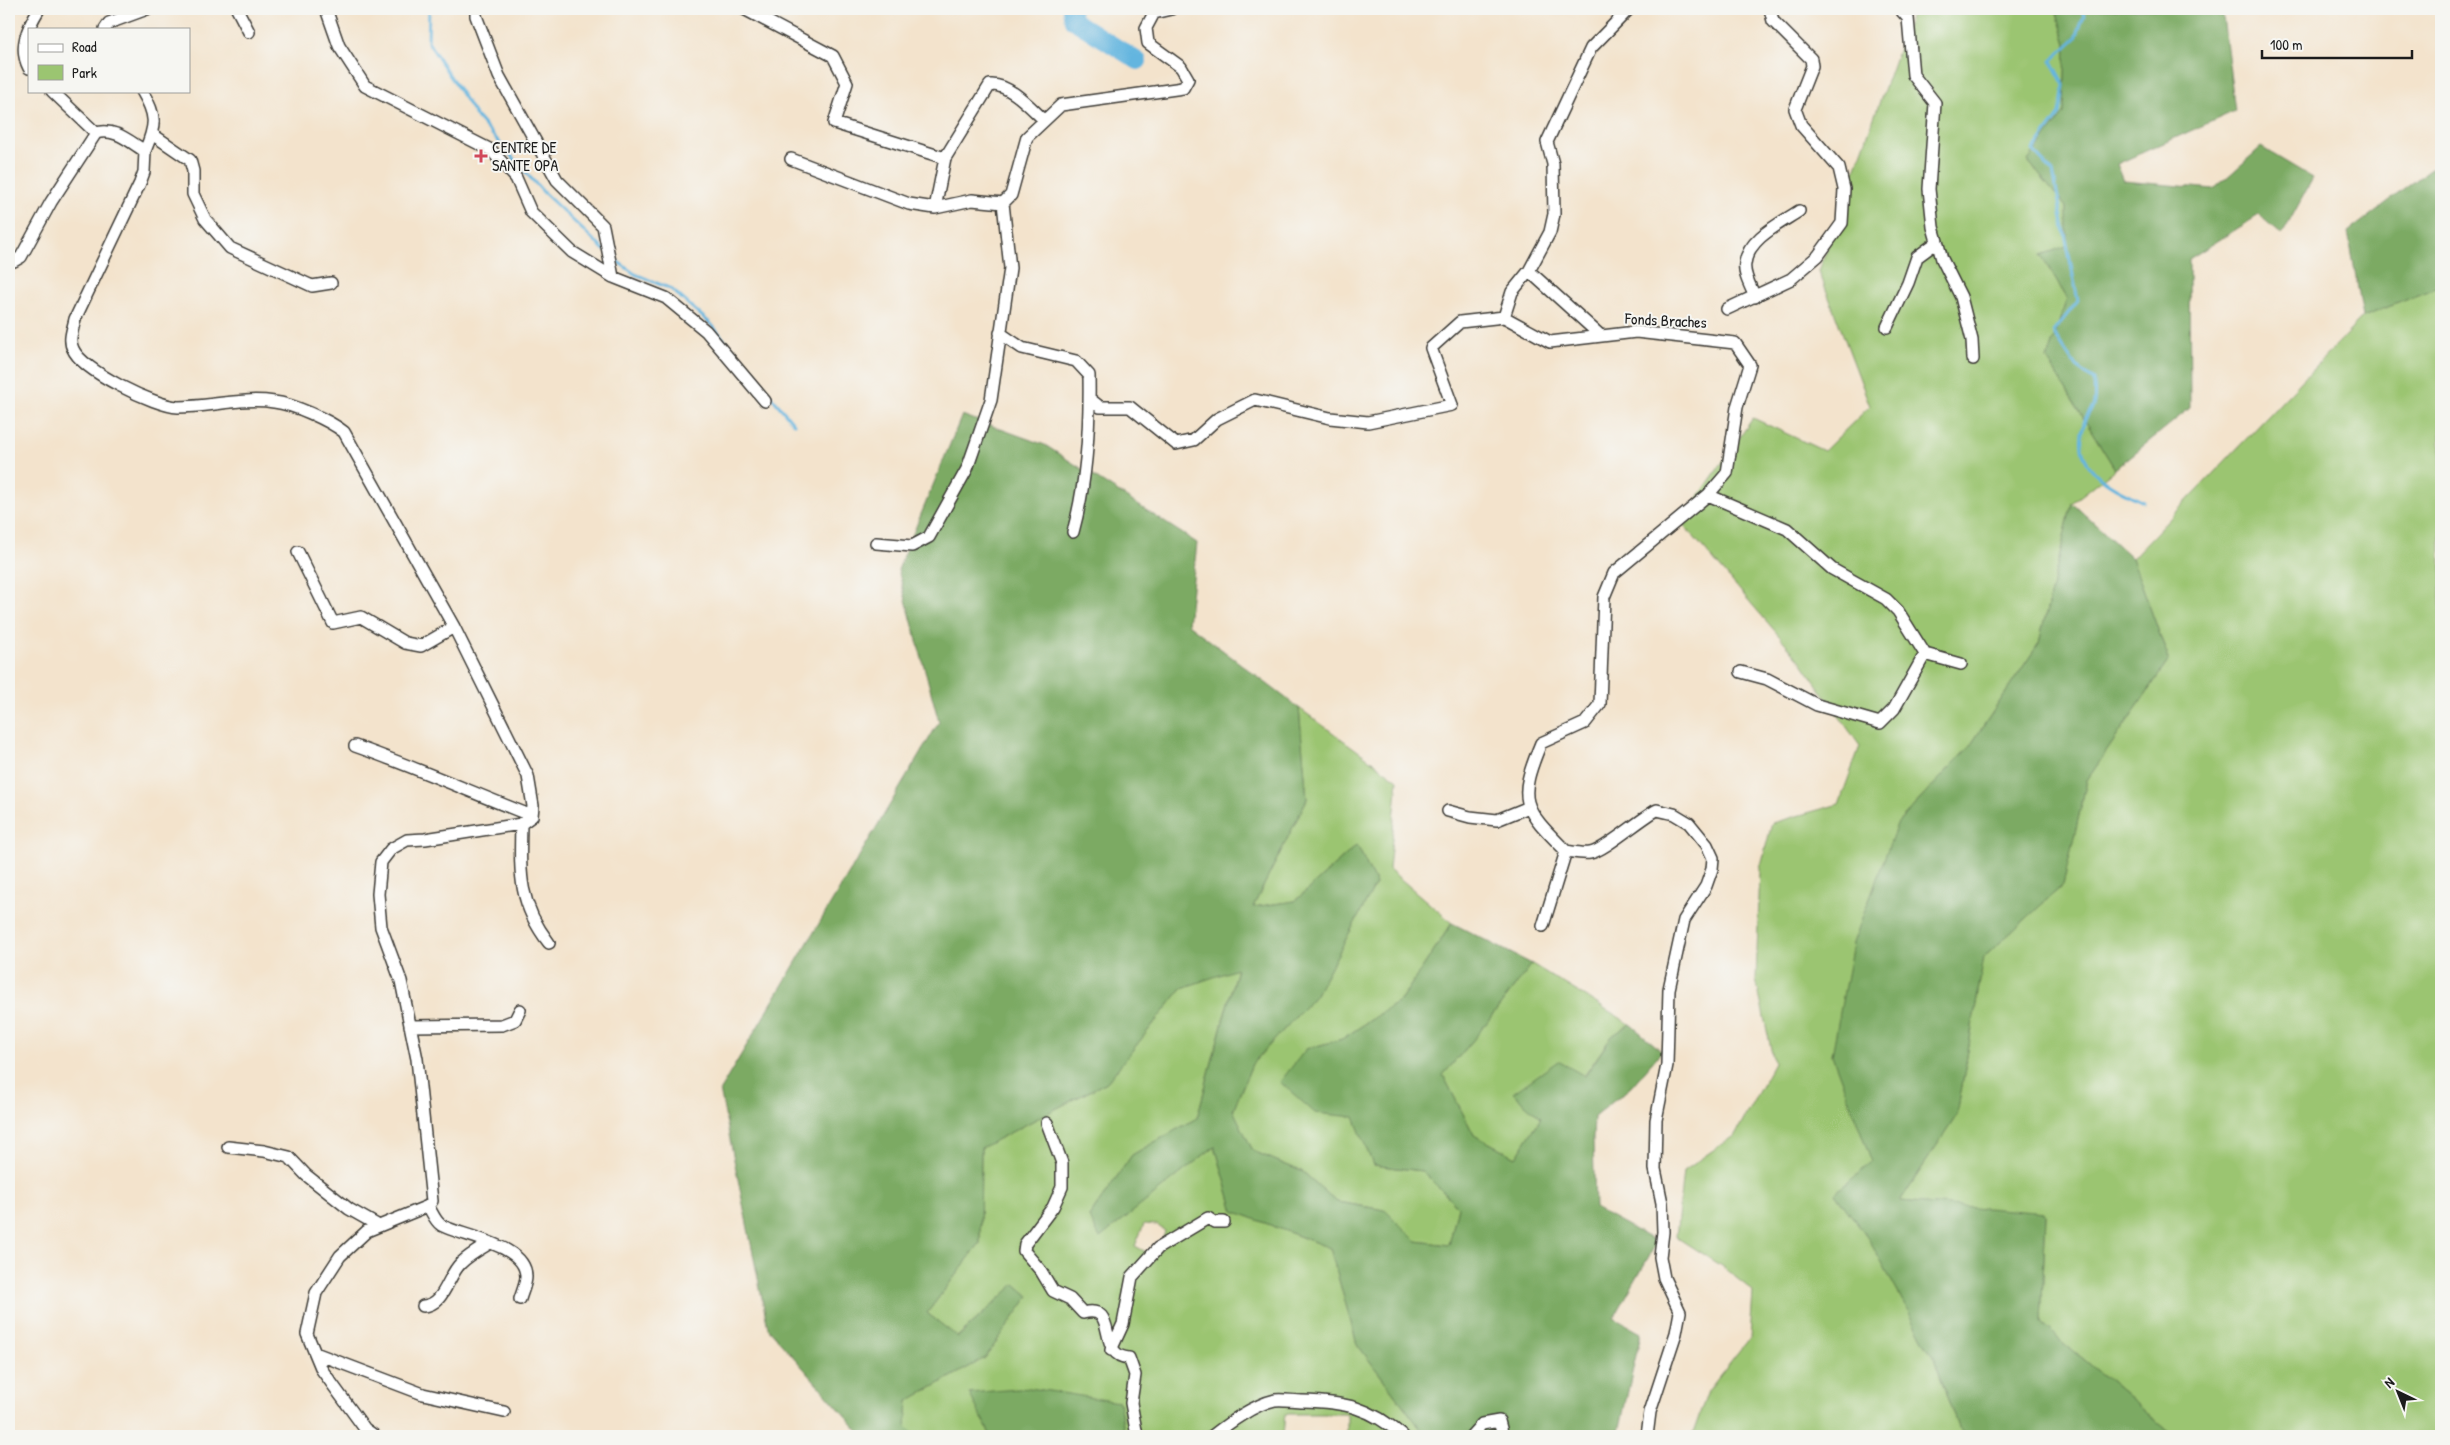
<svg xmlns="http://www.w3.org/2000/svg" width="2450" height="1445" font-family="'Patrick Hand',sans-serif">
  <rect width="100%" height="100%" fill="#f6f6f2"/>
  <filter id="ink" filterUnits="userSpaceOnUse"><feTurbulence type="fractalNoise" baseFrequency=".02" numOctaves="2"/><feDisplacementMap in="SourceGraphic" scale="10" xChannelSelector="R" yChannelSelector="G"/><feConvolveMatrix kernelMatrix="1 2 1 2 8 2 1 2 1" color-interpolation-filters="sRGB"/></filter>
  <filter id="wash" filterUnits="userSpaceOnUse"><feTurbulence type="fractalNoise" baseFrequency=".0096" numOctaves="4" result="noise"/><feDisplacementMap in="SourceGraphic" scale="20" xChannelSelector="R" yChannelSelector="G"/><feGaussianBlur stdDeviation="1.12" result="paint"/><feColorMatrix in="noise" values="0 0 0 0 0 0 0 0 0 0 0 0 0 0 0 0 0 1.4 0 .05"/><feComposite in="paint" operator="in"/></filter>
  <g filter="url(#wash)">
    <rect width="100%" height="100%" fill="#f3e3cc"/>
    <!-- green -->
    <path fill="#9bc571" stroke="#5c7046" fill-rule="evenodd" d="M1913 9H2056L2066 44 2064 113 2028 161 2067 208 2069 245 2041 256 2067 298 2047 359 2115 469 2072 503 2039 643 1970 746 1897 824 1832 1054 1873 1162 1835 1193 1869 1239 1934 1358 1958 1428 1967 1436H1692L1708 1391 1750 1338 1753 1291 1721 1266 1676 1237 1683 1171 1735 1135 1774 1063 1756 980 1760 869 1772 823 1839 804 1860 746 1799 659 1681 522 1753 418 1824 451 1870 406 1819 271Z
      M2441 286V1436H2174L2041 1323 2046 1214 1900 1201 1957 1115 1984 957 2063 885 2087 780 2169 660 2132 558 2363 317Z
      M1299 708 1398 780 1389 869 1452 923 1401 1000 1342 1039 1306 1049 1315 1113 1354 1116 1373 1165 1422 1171 1458 1207 1449 1245 1416 1241 1385 1210 1337 1202 1303 1172 1253 1151 1233 1111 1252 1064 1315 996 1376 884 1357 845 1295 901 1253 907 1307 799Z
      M1532 964 1630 1024 1612 1036 1584 1076 1514 1093 1541 1118 1516 1157 1474 1135 1443 1075 1474 1039Z
      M1237 968 1197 1118 1132 1155 1089 1217 1101 1237 1215 1146 1234 1211 1330 1248 1357 1344 1426 1436H1347V1414H1285L1283 1436H1125L1119 1402 970 1393 991 1436H916L906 1426 908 1401 985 1358 1029 1296 1015 1285 957 1337 927 1313 980 1243 981 1148 1107 1082 1182 988ZM1144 1224 1157 1225 1165 1231 1160 1251 1150 1254 1135 1246Z"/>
    <!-- forest -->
    <path fill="#7caa63" stroke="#4c6340" d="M2056 9H2222L2235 111 2117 164 2124 181 2214 189 2261 147 2313 178 2282 235 2259 215 2189 259 2190 408 2115 469 2047 359 2067 298 2041 255 2067 246V208L2028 161 2064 113 2066 44Z
      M2441 161V286L2363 317 2348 232Z
      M962 415 1045 445 1197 543 1188 624 1299 708 1307 799 1253 907 1295 901 1357 845 1376 884 1315 996 1252 1064 1233 1110 1253 1151 1303 1172 1337 1202 1385 1210 1416 1241 1449 1245 1458 1207 1422 1171 1373 1165 1354 1117 1315 1113 1280 1082 1306 1049 1342 1039 1401 1000 1452 923 1532 964 1474 1039 1443 1075 1474 1135 1516 1157 1541 1118 1513 1093 1558 1061 1585 1076 1612 1036 1630 1024 1662 1051 1631 1087 1594 1117 1593 1138 1595 1208 1657 1242 1614 1318 1641 1333 1618 1436H1426L1357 1344 1330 1248 1234 1211 1215 1146 1100 1238 1089 1217 1132 1155 1197 1118 1237 969 1182 988 1107 1082 981 1148 980 1243 927 1313 958 1337 1015 1284 1029 1296 985 1358 908 1401 906 1426 916 1436H863L768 1328 720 1090 939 722 898 570Z
      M2072 503 2132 558 2169 660 2087 780 2063 885 1984 957 1957 1115 1900 1201 2046 1213 2041 1323 2174 1436H1967L1958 1428 1934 1358 1869 1240 1835 1193 1872 1162 1832 1055 1853 943 1897 824 1970 746 2039 643Z
      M1030 1388 1119 1402 1125 1436H991L969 1393Z"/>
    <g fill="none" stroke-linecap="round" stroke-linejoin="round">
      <!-- stream -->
      <path stroke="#64b5df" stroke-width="3" d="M429 9 428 42 476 116 544 193 604 250
        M2080 9 2084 15 2076 38 2051 61 2064 85 2060 114 2033 151 2053 172 2078 301 2053 332 2076 367 2094 380C2094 388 2096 399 2093 407 2090 412 2085 417 2084 423 2071 470 2110 486 2144 502
        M614 259 635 274 671 289 712 325 794 424"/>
      <!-- river -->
      <path stroke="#64b5df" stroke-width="18" d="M1071 9 1073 20 1138 61"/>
    </g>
  </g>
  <g filter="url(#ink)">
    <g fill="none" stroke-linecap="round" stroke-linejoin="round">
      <defs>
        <path id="street" d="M237 9 249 32
          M326 9 339 46 365 86 491 150 516 178 531 212 572 252 613 277 666 298 706 331 765 401
          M476 9V16L499 76 557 180 603 226 613 277
          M744 9 833 56 847 83 834 123 945 158 935 208 972 200 1003 203 1011 195 1027 137 1061 105 1183 88 1188 79 1181 67 1148 43 1146 28 1154 13 1171 9
          M1629 9 1591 48 1547 142 1553 164 1554 214 1550 232 1529 271 1512 292 1504 317 1550 342 1636 332 1735 343 1750 365 1737 407 1727 473 1708 495 1614 573 1604 597 1600 704 1585 723 1541 743C1517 801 1522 807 1566 851 1573 852 1582 854 1590 853 1604 851 1640 819 1657 810L1674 814 1689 823 1707 845 1713 858 1712 869 1706 886 1684 920 1669 989 1667 1065 1656 1120 1655 1169 1662 1203 1663 1232 1660 1257 1664 1278 1680 1312 1676 1333 1650 1412 1647 1436
          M1900 9 1908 18 1913 75 1935 103 1929 189 1933 227 1942 259 1961 297 1972 340 1973 359
          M105 29 109 23 147 9
          M29 68C18 47 28 27 39 9
          M52 91 96 133C114 127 130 142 145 151L144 172 140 183 75 319C73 329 68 340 73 349 82 371 155 406 178 407 210 407 243 397 274 402 293 404 329 420 344 432L454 627 528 776 533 806 532 816 521 824 425 839 407 840 391 849 381 862 378 894 381 927 401 981 417 1059 432 1201 428 1206 367 1231 340 1256 316 1293 307 1334 322 1370 365 1429 375 1436
          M142 91C157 116 156 125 145 151
          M152 134 190 160 193 171V194L205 219 230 248 312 286 331 283
          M945 158 990 85C1009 83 1031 108 1044 120
          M791 159 909 204 935 208
          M9 259 14 261 21 257 51 202 96 133
          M1529 271 1601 336
          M1755 297C1751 287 1743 274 1745 264 1747 239 1781 223 1799 211
          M1727 309 1791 279 1818 256 1842 223 1844 189 1839 168 1801 125 1795 109 1812 66 1811 59 1773 21 1770 9
          M1887 327 1908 283 1917 257 1936 243
          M1000 333 1022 348 1076 361 1089 375C1090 428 1087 481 1073 532
          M1090 399 1100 407H1130L1176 444 1194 440 1217 419 1255 400 1330 418 1368 422 1452 405 1431 348 1460 322 1504 317
          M1708 495 1787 529 1832 569 1886 599 1898 611 1925 654 1961 664
          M876 543 912 546 929 537 967 469 991 400 1010 268 1003 203
          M298 552 333 623 361 617 405 643 421 646 454 627
          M1741 672 1767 679 1817 705 1880 723 1894 709 1925 654
          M355 746C415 767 473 793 532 816
          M1448 811 1470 817 1497 820 1529 807
          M521 824C520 873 518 903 549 943
          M1543 926 1566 851
          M410 1026 502 1025 515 1020 520 1010
          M1047 1123 1062 1163V1187L1053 1207 1025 1244 1024 1251 1041 1271 1053 1291 1070 1299 1083 1313C1120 1303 1095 1356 1129 1358L1135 1375 1131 1403 1137 1436
          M228 1147 264 1151 289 1157 306 1175 349 1209 379 1226
          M428 1206C432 1212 435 1221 441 1225 462 1237 527 1244 526 1277 526 1284 522 1292 520 1299
          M423 1306C445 1305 447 1276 461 1263 469 1255 480 1249 490 1243
          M1111 1350 1123 1324 1132 1277 1158 1248 1208 1218 1214 1222H1224
          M315 1353 423 1394 504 1412
          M1212 1436C1229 1423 1253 1405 1275 1400 1283 1399 1293 1401 1302 1401 1345 1402 1370 1407 1403 1436
          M1471 1436 1482 1424 1499 1421 1503 1436"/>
      </defs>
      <!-- street casing -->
      <use href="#street" stroke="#3c3a36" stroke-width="14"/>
      <!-- street -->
      <use href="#street" stroke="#fff" stroke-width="11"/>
    </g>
  </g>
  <!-- markers -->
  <path fill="#d1495b" stroke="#f6f6f2" stroke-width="2" d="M478.5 148.5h5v5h5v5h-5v5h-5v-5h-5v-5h5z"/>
  <g text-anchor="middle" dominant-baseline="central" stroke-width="4" stroke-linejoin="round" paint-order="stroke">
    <!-- poi labels -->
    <g font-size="16" fill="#1c1c1c" stroke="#f6f6f2" text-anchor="start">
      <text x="492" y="147">CENTRE DE<tspan x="492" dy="18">SANTE OPA</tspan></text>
    </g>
    <!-- street labels -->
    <g font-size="16" fill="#1c1c1c" stroke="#f6f6f2">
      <text transform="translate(1666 320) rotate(3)">Fonds Braches</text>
    </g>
  </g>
  <!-- margin -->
  <rect width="2450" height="1445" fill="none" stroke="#f6f6f2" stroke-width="30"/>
  <!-- legend -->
  <rect x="28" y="28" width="162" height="65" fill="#f6f6f2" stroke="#9f9f9c"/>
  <rect x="38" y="44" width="25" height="8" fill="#ffffff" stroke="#9f9f9c"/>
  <text x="72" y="52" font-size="15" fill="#1c1c1c">Road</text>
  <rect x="38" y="65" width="25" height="15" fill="#9bc571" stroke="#9f9f9c"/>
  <text x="72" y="78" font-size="15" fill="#1c1c1c">Park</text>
  <!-- north arrow -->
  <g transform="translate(2398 1392) rotate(317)" stroke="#f6f6f2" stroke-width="4" paint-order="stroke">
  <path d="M0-4L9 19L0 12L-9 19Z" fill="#1c1c1c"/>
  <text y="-8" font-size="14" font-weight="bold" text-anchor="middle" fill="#1c1c1c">N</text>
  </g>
  <!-- scale -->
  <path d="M2262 50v8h150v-8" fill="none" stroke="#1c1c1c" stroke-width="2.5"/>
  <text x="2270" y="50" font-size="15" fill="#1c1c1c" stroke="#f6f6f2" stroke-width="4" paint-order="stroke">100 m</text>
</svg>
